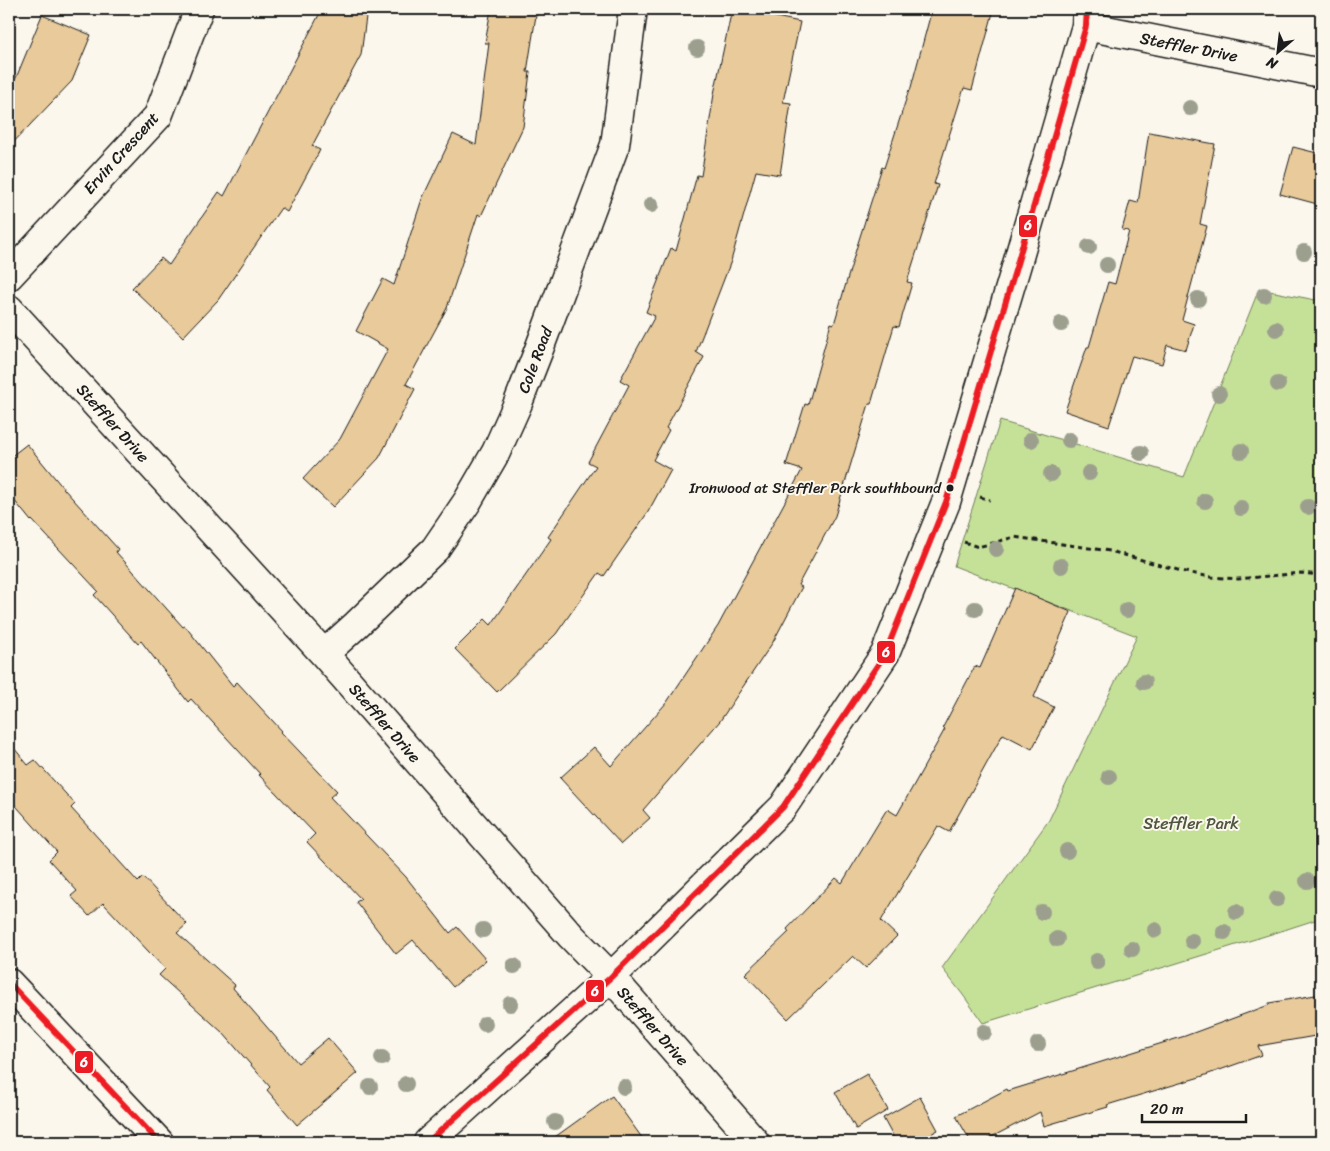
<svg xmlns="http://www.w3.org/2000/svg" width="1330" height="1151" font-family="Sriracha,sans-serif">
  <rect width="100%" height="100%" fill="#fbf7ec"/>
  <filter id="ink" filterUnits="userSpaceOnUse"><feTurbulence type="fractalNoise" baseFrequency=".02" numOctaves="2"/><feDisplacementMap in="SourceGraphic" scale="10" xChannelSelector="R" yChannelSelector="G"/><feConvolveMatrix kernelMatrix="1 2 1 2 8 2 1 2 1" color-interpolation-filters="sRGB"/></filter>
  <g filter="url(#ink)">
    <!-- green -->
    <path fill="#c5e198" stroke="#707e5a" d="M1259 289 1321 301V918L1278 932 983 1023 963 995 942 968 1049 820 1137 636 954 566 1000 421 1184 477Z"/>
    <!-- building -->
    <path fill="#e8ca9b" stroke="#1c1c1c" d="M322 9H367L361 55 312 146 320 150 287 212 281 208 218 300 183 337 132 288 161 258 169 265 219 192 224 196Z
      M491 9H537L527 72H530L523 127 481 216 478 214 447 308 406 384 415 389 379 458 333 507 303 479 340 439 388 349 356 331 383 279 394 285 422 199 453 134 476 145 489 43H485Z
      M732 9H737L800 22 783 102 791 103 780 175 756 171 731 261 696 352 704 357 666 428 669 430 653 460 671 470 648 512 604 576 599 573 556 634 497 692 455 649 485 619 491 625 551 539 548 537 596 466 588 462 629 385 620 380 655 316 646 312 671 248 676 251 697 175 701 176 714 94Z
      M932 9H994L972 90 964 88 934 184 938 185 907 282 912 283 899 327 894 326 871 404H869L835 516 798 585 802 587 773 642 720 721 643 810 650 818 621 844 560 778 594 747 611 766 667 702 718 626 802 470 786 465 805 404 808 405 831 323 834 324 858 243 882 167 884 168 909 90 910 91Z
      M42 15 91 35 72 81 9 147V86L16 78Z
      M1149 132 1215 144 1200 224 1207 226 1182 320 1194 324 1186 350 1167 345 1162 364 1132 356 1109 426 1065 411 1087 347H1089L1108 282 1115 284 1129 231 1122 230 1130 201 1138 203Z
      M1293 147 1321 154V205L1280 194Z
      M27 444 64 489 118 549 116 552 183 627 185 626 233 686 237 682 282 731 281 732 337 791 330 797 406 877 450 933 457 927 486 960 453 987 413 940 396 954 356 902 361 899 307 842 315 834 259 775 260 774 191 699 188 702 141 641 138 644 94 595 98 591 32 520 31 521 9 494V458Z
      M1015 588 1071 612 1034 697 1054 707 1032 749 1003 734 949 832 938 826 881 921 897 936 866 968 853 956 788 1019 745 974 789 932 787 929 836 878 842 883 887 809 897 815 945 729 943 727 975 666 980 668Z
      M9 742 28 765 35 760 75 804 71 808 138 882 143 877 187 924 177 933 235 985 233 988 298 1063 328 1038 358 1073 297 1125 267 1090 270 1087 223 1033 159 975 165 969 103 903 89 916 71 896 77 891 49 860 57 852 9 798Z
      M1321 994V1035L1258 1046 1262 1055 1200 1077 1107 1105 1108 1107 1044 1126 1040 1112 982 1142H971L956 1116 1007 1089 1008 1091 1185 1036 1269 1005V1003Z
      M867 1074 888 1110 856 1129 835 1092Z
      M612 1096 645 1142H548Z
      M920 1097 938 1130 916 1142H896L883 1118Z"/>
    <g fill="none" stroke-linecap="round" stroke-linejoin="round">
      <defs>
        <path id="street" d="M1086 26 1321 73
          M9 276 158 116 199 9
          M9 309 324 654 571 936 611 977 755 1142
          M324 654 356 625 435 549 467 502 496 452 518 403 538 352 615 145 633 9
          M428 1142 611 977 783 807 885 654 946 502 1017 264 1086 26 1087 9"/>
        <path id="secondary" d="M9 983 159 1142"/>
      </defs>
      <!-- street casing -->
      <use href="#street" stroke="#1c1c1c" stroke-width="31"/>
      <!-- secondary casing -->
      <use href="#secondary" stroke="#1c1c1c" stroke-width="31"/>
      <!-- path -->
      <path stroke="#1c1c1c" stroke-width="3" stroke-dasharray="5 4" stroke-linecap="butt" d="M980 497 990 500
        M964 542 978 547 1014 537 1110 551 1185 572 1211 577 1238 579 1301 573 1321 575"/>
      <!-- street -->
      <use href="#street" stroke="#fbf7ec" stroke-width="28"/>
      <!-- secondary -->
      <use href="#secondary" stroke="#fbf7ec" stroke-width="28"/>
      <defs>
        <path id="bus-1" d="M9 983 159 1142
          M428 1142 611 977 783 807 885 654 946 502 1017 264 1086 26 1087 9"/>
      </defs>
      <!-- bus-1 casing -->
      <use href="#bus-1" stroke="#fbf7ec" stroke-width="10"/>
      <!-- bus-1 -->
      <use href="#bus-1" stroke="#ed1c24" stroke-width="6"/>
    </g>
    <!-- trees -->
    <g fill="#9c9f8e">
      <circle cx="697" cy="48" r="8"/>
      <circle cx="1190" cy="108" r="8"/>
      <circle cx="651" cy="205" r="8"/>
      <circle cx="1089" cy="247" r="8"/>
      <circle cx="1304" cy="252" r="8"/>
      <circle cx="1107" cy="265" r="8"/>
      <circle cx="1264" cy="295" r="8"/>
      <circle cx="1198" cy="299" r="8"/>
      <circle cx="1061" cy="324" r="8"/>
      <circle cx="1276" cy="329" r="8"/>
      <circle cx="1278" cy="384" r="8"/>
      <circle cx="1219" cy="394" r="8"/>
      <circle cx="1031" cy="440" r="8"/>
      <circle cx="1069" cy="440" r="8"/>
      <circle cx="1241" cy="451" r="8"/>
      <circle cx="1141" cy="453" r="8"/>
      <circle cx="1089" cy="473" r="8"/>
      <circle cx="1051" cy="474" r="8"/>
      <circle cx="1205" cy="501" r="8"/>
      <circle cx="1308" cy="507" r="8"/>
      <circle cx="1241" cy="508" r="8"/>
      <circle cx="996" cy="549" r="8"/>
      <circle cx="1061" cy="566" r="8"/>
      <circle cx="975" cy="609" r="8"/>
      <circle cx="1127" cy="610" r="8"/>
      <circle cx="1144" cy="682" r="8"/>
      <circle cx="1109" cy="777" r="8"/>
      <circle cx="1067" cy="851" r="8"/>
      <circle cx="1307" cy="881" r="8"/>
      <circle cx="1277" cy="899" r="8"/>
      <circle cx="1042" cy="912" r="8"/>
      <circle cx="1236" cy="912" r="8"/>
      <circle cx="483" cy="930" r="8"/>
      <circle cx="1155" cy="930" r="8"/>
      <circle cx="1224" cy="932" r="8"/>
      <circle cx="1057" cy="939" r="8"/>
      <circle cx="1192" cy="941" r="8"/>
      <circle cx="1132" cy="949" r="8"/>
      <circle cx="1097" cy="961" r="8"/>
      <circle cx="514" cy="966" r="8"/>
      <circle cx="510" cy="1004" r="8"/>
      <circle cx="485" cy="1024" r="8"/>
      <circle cx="984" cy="1032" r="8"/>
      <circle cx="1038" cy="1044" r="8"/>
      <circle cx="382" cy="1058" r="8"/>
      <circle cx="406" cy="1084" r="8"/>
      <circle cx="370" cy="1087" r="8"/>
      <circle cx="624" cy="1087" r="8"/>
      <circle cx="555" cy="1122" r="8"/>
    </g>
  </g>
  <!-- markers -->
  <circle fill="#1c1c1c" stroke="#fbf7ec" stroke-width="2" cx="950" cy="488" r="4.5"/>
  <g text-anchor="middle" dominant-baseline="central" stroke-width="4" stroke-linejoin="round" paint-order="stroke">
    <!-- bus labels -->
    <g font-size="15" fill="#1c1c1c" stroke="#fbf7ec" text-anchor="end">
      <text x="941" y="488">Ironwood at Steffler Park southbound</text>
    </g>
    <!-- street labels -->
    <g font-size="16" fill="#1c1c1c" stroke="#fbf7ec">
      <text transform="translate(1189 47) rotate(11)">Steffler Drive</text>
      <text transform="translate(121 153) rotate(-48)">Ervin Crescent</text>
      <text transform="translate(535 360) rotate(-69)">Cole Road</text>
      <text transform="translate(113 423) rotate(48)">Steffler Drive</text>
      <text transform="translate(385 723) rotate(49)">Steffler Drive</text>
      <text transform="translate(653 1026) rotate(49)">Steffler Drive</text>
    </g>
    <!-- park labels -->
    <g font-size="16" fill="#4f5741" stroke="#fbf7ec">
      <text x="1191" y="823">Steffler Park</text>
    </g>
  </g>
  <g stroke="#fbf7ec" stroke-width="2">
    <rect x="1018" y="214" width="20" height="24" rx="5" fill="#ed1c24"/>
    <rect x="876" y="640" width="20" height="24" rx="5" fill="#ed1c24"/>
    <rect x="585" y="979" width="20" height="24" rx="5" fill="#ed1c24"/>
    <rect x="74" y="1050" width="20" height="24" rx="5" fill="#ed1c24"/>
  </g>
  <g font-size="14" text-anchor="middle" font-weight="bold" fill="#fff">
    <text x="1028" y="230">6</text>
    <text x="886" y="657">6</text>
    <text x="595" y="996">6</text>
    <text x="84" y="1067">6</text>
  </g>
  <!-- margin -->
  <rect width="1330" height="1151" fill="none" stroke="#fbf7ec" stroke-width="30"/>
  <rect x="15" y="15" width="1300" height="1121" fill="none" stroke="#1c1c1c" stroke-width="2" filter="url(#ink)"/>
  <!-- north arrow -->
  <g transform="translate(1278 52) rotate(208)" stroke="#fbf7ec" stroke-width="4" paint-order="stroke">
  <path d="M0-4L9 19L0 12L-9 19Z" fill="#1c1c1c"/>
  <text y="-8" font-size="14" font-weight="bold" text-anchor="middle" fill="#1c1c1c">N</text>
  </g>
  <!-- scale -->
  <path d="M1142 1114v8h104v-8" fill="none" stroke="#1c1c1c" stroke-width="2.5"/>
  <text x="1150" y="1114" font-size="15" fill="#1c1c1c" stroke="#fbf7ec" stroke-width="4" paint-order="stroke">20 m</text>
</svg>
